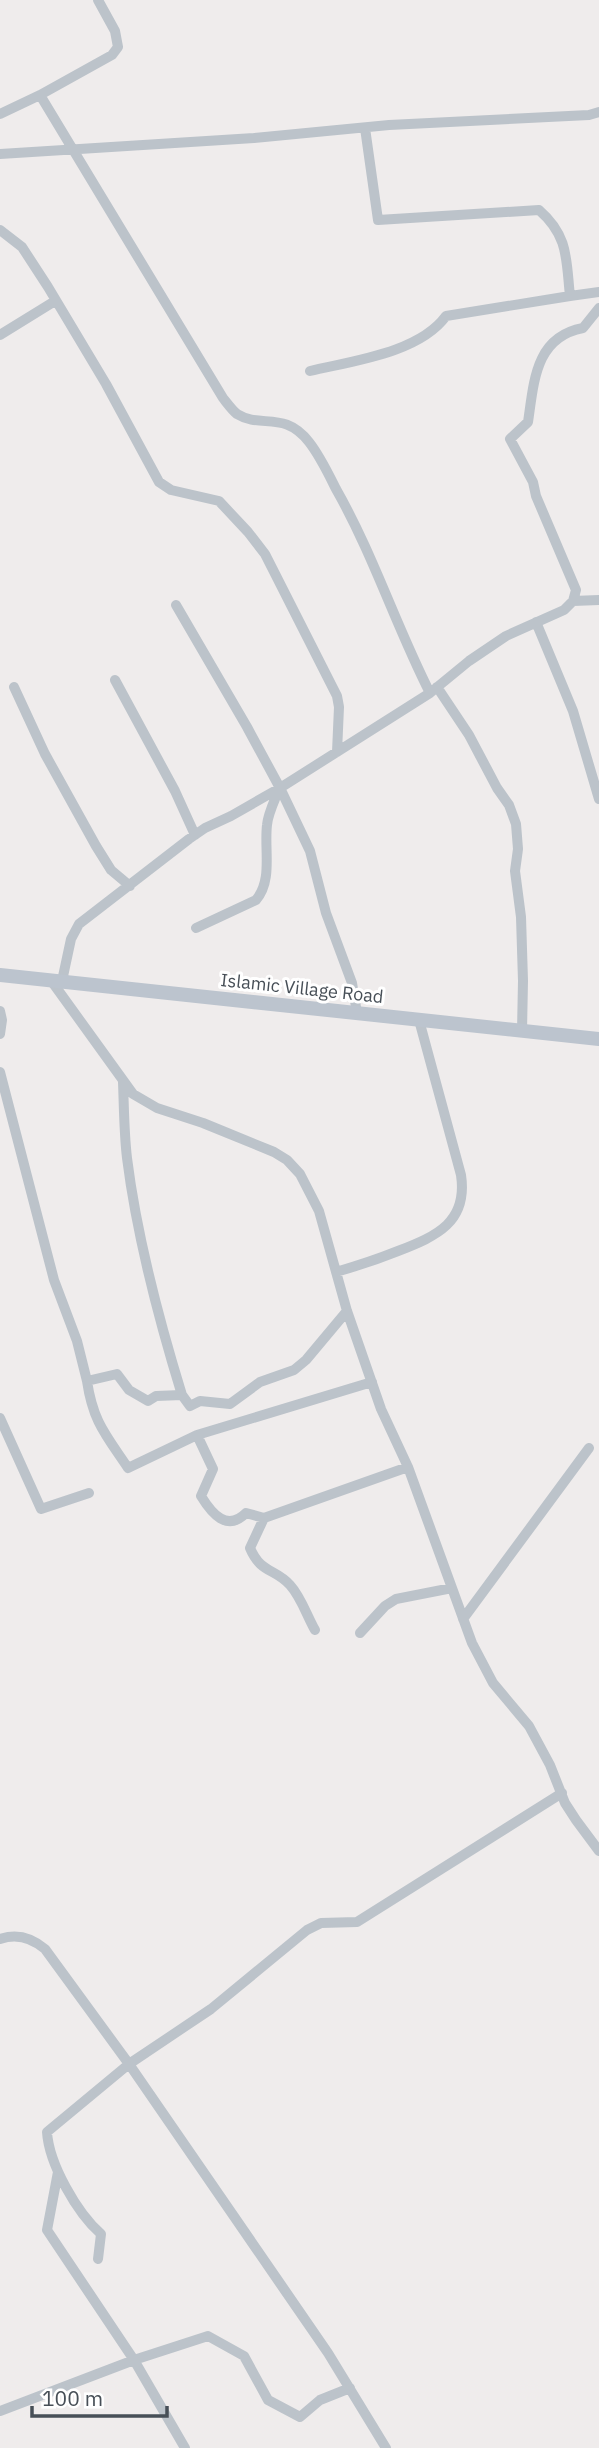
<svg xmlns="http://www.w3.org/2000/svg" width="599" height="2448" font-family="'IBM Plex Sans',sans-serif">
  <rect width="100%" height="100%" fill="#efecec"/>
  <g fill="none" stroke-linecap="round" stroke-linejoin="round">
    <!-- street -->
    <path stroke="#bcc3ca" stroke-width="10" d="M40 95 223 398C227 403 232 410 237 414 261 429 284 410 309 442 320 456 328 473 336 489 373 554 396 626 430 693
      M0 114 40 95 112 55 118 47 115 31 98 0
      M0 154 254 138 389 125 589 115 599 112
      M0 230 22 247 48 287 106 384 159 482 171 490 219 501 248 532 265 554 337 696 339 707 337 752
      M570 296 599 292
      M0 335 55 301
      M310 371C352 361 419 353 446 316L570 296C566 260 569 236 539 210L378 220 365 128
      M573 601 599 600
      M176 605 247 727 280 788 310 851 326 913 352 983 357 1013
      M536 622 573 711 599 799
      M115 680 175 791 195 835
      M14 687 45 754 96 846 111 870 130 886
      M437 687 469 735 497 788 509 805 516 824 518 849 515 871 521 917 523 981 522 1031
      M196 928 256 900C273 880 264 850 267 825 268 813 275 800 279 789
      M50 979 133 1094 157 1108 203 1123 274 1152 287 1160 300 1174 319 1211 347 1311 381 1409 408 1467 472 1643 493 1683 529 1726 550 1765 565 1803 576 1820 599 1851
      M62 981 71 939 79 924 189 839 205 828 231 816 280 788 430 693 469 661 506 636 564 610 573 601 576 590 536 496 533 482 510 439 528 422C534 382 535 337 583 328L599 308
      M0 1011 2 1020 0 1034
      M0 1072 54 1280 77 1341 87 1381 117 1374 129 1390 148 1401 156 1396 182 1395 190 1406 200 1401 230 1404 260 1382 294 1370 306 1360 347 1311
      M123 1082C124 1107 124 1133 127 1158 137 1238 158 1317 182 1395
      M336 1272C357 1266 378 1259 398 1251 437 1236 468 1222 461 1175L419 1020
      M87 1381C93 1422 106 1435 128 1468L197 1435
      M372 1382 197 1435 213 1469 201 1496C212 1514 227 1532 246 1513L264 1518 408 1467
      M0 1418 41 1509 89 1493
      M264 1518 250 1548C261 1574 275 1568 290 1585 301 1597 307 1616 315 1630
      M463 1619 589 1448
      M360 1633 385 1606 396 1599 452 1588
      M0 1939C17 1933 32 1938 45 1949L129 2064 47 2132C49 2164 77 2213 101 2234L98 2259
      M58 2172 47 2230 134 2360 185 2448
      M0 2411 134 2360 208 2336 244 2356 268 2400 300 2417 320 2400 350 2388
      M386 2448 328 2353 129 2064 211 2009 307 1930 321 1923 357 1922 562 1793"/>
    <!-- secondary -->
    <path stroke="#bcc4ce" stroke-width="14" d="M0 975 599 1039"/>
  </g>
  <g text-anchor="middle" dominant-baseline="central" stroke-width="6" stroke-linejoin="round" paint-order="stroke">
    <!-- street labels -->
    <g font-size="18" fill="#474f57" stroke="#fff">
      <text transform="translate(302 988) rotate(6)">Islamic Village Road</text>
    </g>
  </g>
  <!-- scale -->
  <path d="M32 2406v10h135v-10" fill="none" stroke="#474f57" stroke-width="3.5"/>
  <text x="42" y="2406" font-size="21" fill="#474f57" stroke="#ffffff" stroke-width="5" paint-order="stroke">100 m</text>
</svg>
